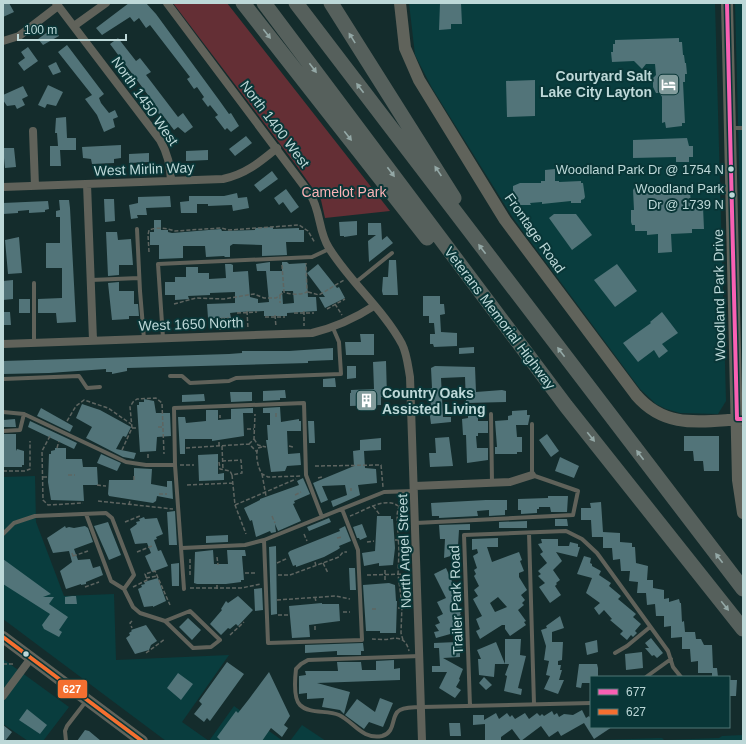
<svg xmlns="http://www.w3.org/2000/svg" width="746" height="744" font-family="Arial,sans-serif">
  <rect width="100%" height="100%" fill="#142c2c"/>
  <!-- built -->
  <path fill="#093d3e" d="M409 3H715L726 401 718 414 680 413 666 409 656 404 640 389 513 218 432 88 415 55Z
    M735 3H743V287L740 200Z
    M35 476 36 522 64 596 114 594 116 660 229 655 182 722 209 741 234 706 283 741H166L3 619V477Z
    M3 659 69 707 43 741H28L3 724Z
    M302 725 326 741H290Z
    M743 735V741H571L662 738 664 740 719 738 722 736Z"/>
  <!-- green -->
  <path fill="#642f35" d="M173 3H227L390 211 325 218 321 200 296 165Z"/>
  <!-- building -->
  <path fill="#527479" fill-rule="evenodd" d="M3 3H9L14 12 3 17Z
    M129 3H146L156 14 219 100 229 114 231 113 239 126 231 132 227 128 225 130 215 117 218 115 210 105 208 107 202 99 204 97 197 87 194 89 187 79 190 77 150 25 146 28 139 18 134 22 130 17 102 35 96 28Z
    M440 3H461L462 24H451V29L439 30Z
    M53 28 59 36 43 45 38 39Z
    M118 38 136 61 140 58 151 72 146 75 178 117 183 113 193 127 185 133 178 127 174 130 161 113 159 114 155 109 157 107 154 103 110 44Z
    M679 38V42H682L683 55H684L685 63H686L687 74H685V82H683L685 123H682V126L666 128 665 122 662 123V97L660 93H656L653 87V78L656 75 655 64H646L642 69 634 61 612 62 611 52H613V44H615V40Z
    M67 45 104 94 99 98 101 103 109 113 115 110 118 117 113 119 115 127 104 132 97 115 85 99 92 95 58 52Z
    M28 47 38 61 24 71 18 63 25 58 21 52Z
    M56 62 61 72 53 75 48 66Z
    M535 80V116L507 117 506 81Z
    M48 85 63 92 56 106 47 104 45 108 38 105Z
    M23 86 28 96 22 99 25 105 17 109 15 105 7 106 3 100V95Z
    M66 117 67 138H76V150H60L61 166H50V146H58L57 133H55L56 118Z
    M246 136 252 143 235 156 229 149Z
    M687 138 689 146H693V157H689V162H676V157L633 158V140Z
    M121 145V158L114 159V163L92 164 91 159 83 158 82 147Z
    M3 148H14L16 167 5 168Z
    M208 150V160L186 161V151Z
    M149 153V162L129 163V154Z
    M555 169V181H559V182L581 181V183H583L585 197 584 199 581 200V203H571V201L542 204V202L530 203 531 205H520V203L513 202V186L520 183H541V181H545V170Z
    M272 171 278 179 260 192 254 185Z
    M688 185V188H690L691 208 703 207 704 229H692V233L671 234 672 252 658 253V234L647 235V231H635V225H632L631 222V210H634L633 190 635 187Z
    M286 189 299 207 291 213 283 202 279 205 274 198Z
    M237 193 238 198 247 197 249 208 233 211 232 205 208 206V204H197V213H181L180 202 189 201V196H224Z
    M170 196 171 207 146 208 147 215H137L138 218 131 219 129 205 138 203V197Z
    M104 199H114L115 221 105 222Z
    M59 200H69L70 208 76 322 57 323 56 313H38V299L62 298V268H46V243H60V217H56V211L60 210Z
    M48 201 49 209 45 210V212L29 213V210L18 211V213L3 214V203Z
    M554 214H576L592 235 572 250 549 218Z
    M154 220H161V230H168V232L172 233 221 229 222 231 255 230V228L273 227V229L299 228V230H304V242H286L287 255 262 256V245L233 244 230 246V257H225L224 256 206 257 205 246H183V258L159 259V245H150V232H154Z
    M357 221V235L344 237V236H340L339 222Z
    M368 223H381L382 240 387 236 393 243 369 262 368 241 376 235H368Z
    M106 232H117L118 240 131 239 133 265H119V275L108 276Z
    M19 237 22 273 8 274 5 240Z
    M389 260H396L398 295H383L382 291 383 277H388Z
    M270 262V271H257L256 264Z
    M282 262H287L289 264 306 263 308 297H316L317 311 287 313V316H264V311L239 312 230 313 231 318H208L207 304 235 303V292L210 293V295L188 296 189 299 175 300V295H165V282H175V277H186V267H198V273H209V279L226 278 225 264H231L233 265V272L248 271 250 297 258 299V303L269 302 266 271H282ZM282 291H293L294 303 283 304Z
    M318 264 330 279 337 288 339 287 345 298 325 308 319 297H325L307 273Z
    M617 264 637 291 615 307 594 280Z
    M13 280V299L3 300V281Z
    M119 282V291H134V304H138L139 316H129V319L112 320 108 283Z
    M423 296H440V304H444L445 314 440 315 441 332 457 333V346L434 347 433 344H430V334H435L434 323H429V316H423Z
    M19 299H30V313H19Z
    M3 312H10L11 325H3Z
    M662 312 678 333 662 344 668 351 659 358 654 350 638 362 623 343 651 323 650 322Z
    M360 334H374V355H346L345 342H361Z
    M474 347V353L459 354V348Z
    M333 348V360L308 361V363L127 368V371L112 374V372H106V369L49 373 3 374V361L229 354 242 353V351H289Z
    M386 361 387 397H381V405L350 406V393H351V390L374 389 373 362Z
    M347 366H356V378L347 379Z
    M435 366 475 367 476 392 502 390 506 391V402L466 403 465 377 441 378 443 417H451V422L431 424 429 409H431L430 388H432L431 368Z
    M335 378 336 387H323V379Z
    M285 390 286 398H280V400L263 401V391Z
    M230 392H252V401L231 402Z
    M204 394 205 401 182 402V395Z
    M144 399 154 401 156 413H170L171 436 157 437 156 451 140 452 137 405H139V402H144Z
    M82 404 100 410 131 427 126 437 123 436 116 449 136 453 134 459 123 457 86 438 92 427 76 418Z
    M280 407 281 422 299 419V421H301V431H287L288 454 300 453 301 465 287 466 285 471 271 472 266 440H268L267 425H270V413H263V408Z
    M41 408 73 426 70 432 37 416Z
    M253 408V413H243L244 436 212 441V439H185V454H180L178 417H185L186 423 206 421V410H218V420L231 419V409Z
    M527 410V415H530L528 425H516L517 437H522V452H517V454H495V447H497L495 421 508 420V416L512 415V411Z
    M468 416H478V421H488V433H478V436H476L477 448H488V460L467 463 466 435H463L462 419 468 418Z
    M15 419 16 427H3V420Z
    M30 421 77 443 74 449 28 427Z
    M308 421H314L315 443H309Z
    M3 434H16V451L17 449 24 451V465H22V467H3Z
    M547 434 559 451 551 457 539 440Z
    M684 436H719V471H704L703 461H694L693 451H684Z
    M449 437 453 466 430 467 429 453H436L435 438Z
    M381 438V450L364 451 365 468 376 469 377 483 358 485 360 495 333 507 331 501 347 495 345 485 322 486 328 500 321 503 313 483 354 466 353 451 360 450V440Z
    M55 448H66V459H82L83 467H97L98 485H83L84 501 51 500 48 482 49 454H51V451L55 450Z
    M101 454 121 463 117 471 97 463Z
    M218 454V474L224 473V480L199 481 198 455Z
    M560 457 579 466 574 478 555 471Z
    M134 468 152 469 151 484 167 487V481H172L173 499 157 496 156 501 153 503 109 496 108 494 109 480H134Z
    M303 478 310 494 294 501 295 503 293 504 301 521 278 531 275 524 276 532 271 533 270 531 256 537 252 520 250 521 244 508 260 500V499L299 485 297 481Z
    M548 496H568L567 512H551L550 507H539V509H537V513L521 514V510H518V499L548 498Z
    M486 500H507V510H505V515L489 516V510L477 511 478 516 439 518V516H432L431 503Z
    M601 502 603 532 620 533V542L632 543V547H635L636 563 648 566 647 580H653V588L664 590V599L669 598V602L679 599 680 603H681L682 622 684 621 685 632H695L696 639H701L704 645H712L713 668H717L718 677H712V673H698V661L691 662 690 649H682V637L671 638V626L664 627V616H656L655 604 647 605 646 593H637L638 582 629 581 630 571H621L620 559 613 560 612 548H603V537H592L591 520H581V508H591L590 503Z
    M175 511 177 545H169L167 512Z
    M377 516H391V519H393L395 548 393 565 379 566V563L364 566 362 553 375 551Z
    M144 517 145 519 157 518 163 534 156 537 157 539 154 540 158 551 161 550 168 566 152 572 145 556 151 553 147 543 135 544 130 529 137 524 136 522 140 521 139 519Z
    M329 518 331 522 309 531 307 527Z
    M555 519H567L568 526H555Z
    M527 521V528H499V522Z
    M108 522 121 555 109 560 94 526Z
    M362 524 367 537 360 540 359 538H357L353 527Z
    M470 524V530H459L458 546H455L457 554 444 558 445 539H440L439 525Z
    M65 526 66 528 69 527 74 528 85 526 88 528 93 542 74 549 78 560 90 559 93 568 100 566 103 575 86 582V584L81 585V584L66 589 60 571 72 562 69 551 53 553 47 538Z
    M345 526 351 541 339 546 340 548 337 550 324 557 296 567V565L293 566 288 553 290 551 340 531 339 529Z
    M228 535V542L206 543V536Z
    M498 538V547H487L492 562 519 552 522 560 520 561 524 571 519 573V577L527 590 521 595 525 600 522 603 524 605 518 610 526 621 524 622 526 625 510 636 505 629V625H502L480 639 476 631 480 629 476 619 482 616 473 599 478 596 474 590 479 586 474 576 476 574 474 570 477 568 473 556 478 553 477 549 472 550V539ZM498 597 507 607 495 612 490 603Z
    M541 539H558V546H569L570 542 578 544V547H580L577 557 556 552 562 561 553 570 560 580 556 583 557 584 555 586 561 595 550 603 539 587 545 583 538 576 541 574 538 571 547 563 540 554 543 552 538 544 542 543Z
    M276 546 277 614 271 615 269 547Z
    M213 550 214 564H228L227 550H245L246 556H242L244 580H241V582L226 584H197L194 583 195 552Z
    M584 556 591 558 590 563 592 564V566L601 571 599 575 611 583 609 586 621 596 618 599 636 614 633 617 641 624 635 631 637 633 633 637 631 635 627 640 620 634 623 631 610 620 612 619 604 610 599 615 594 608 600 603 586 593 592 578 577 574Z
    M3 559 51 594 43 597H54L49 604 68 617 59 630 62 632 59 637 44 629 42 625 50 614 3 584Z
    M179 563V586H172L171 564Z
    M349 568H355L356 590H350Z
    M446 568 459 597 456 599 461 612 460 613 461 615 457 617 461 631 436 638 434 632 439 631 435 625 440 623 437 617 443 614 437 602 446 598 434 574Z
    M158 578 166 601 153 607V606L144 607 138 589 142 587 141 585 145 584 144 582Z
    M389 583 395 585 396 601H397L396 633H380V631H366L363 585Z
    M262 588 263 610 255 611 254 589Z
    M72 596H76L77 604H65V597Z
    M238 596 253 610 238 626 236 624 230 629 228 628 221 635 210 624 222 610 221 609 226 601 228 603Z
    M322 603V604H339L340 621 309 625 310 637 292 638 289 606Z
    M560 616 564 628 552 632V642H563L562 660 558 661V665H561L560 670H562L559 680H564L558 694 544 689 550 676 546 675 549 661 544 660 546 646 541 630 547 628 546 626Z
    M188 618 201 630 192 640 179 627Z
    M146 625 157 641 151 645 149 650 135 654 126 638 130 635 129 633 132 631 131 630Z
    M651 638 663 653 657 658 654 655 652 656 645 648H649L645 643Z
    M505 639H521L520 655 526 656 518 688 522 689 521 695 504 691 507 676 505 675 509 664H495L494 677 479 675 478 659H481L477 650 496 642 505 664Z
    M597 640 598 652 587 655 585 643Z
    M457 642 458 644H461L463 653H460V657L443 658 463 669 459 679 460 680 456 687 461 690 455 698 439 688 447 672H432V666H440L439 648H434V643Z
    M363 643 364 651H361V655H337V651L305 653V645Z
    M642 652 643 668 626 670 625 654Z
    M394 660V669L400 668V680L317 683 350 692 344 714 340 710 322 707 324 698 307 699V693L299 694V676L306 675 305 671H338L337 662H361L362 670H376V661Z
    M227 662 244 674 210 721 207 718 204 722 194 714 202 704 199 701Z
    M579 664H597L598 668V677H591V683H582L581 688 576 687Z
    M269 672 290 716 284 725 288 728 282 737 271 728 262 741H221L217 737 236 711 238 713 249 699Z
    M178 673 193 684 181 700 167 688Z
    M484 677 492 685 486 690 479 683Z
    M729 680H737L736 696H729Z
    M380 698 393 703 383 727 369 722 364 729 345 715 357 699 375 712Z
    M27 709 47 725 40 734 19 720Z
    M582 710 586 718 589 716 591 719V727H612L594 739 584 723 561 736 558 731 549 737 541 726 521 741 512 729 501 737V740L485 741V724L473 725V715H484V720L496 713 499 719 507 713 510 717 512 715 515 719 525 713 529 719 537 713 540 716 542 714 544 716 552 711 554 715 557 713 559 717 564 714 573 715Z
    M449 723H460L461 736H450Z
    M3 725 12 732 5 741H3Z
    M85 730 89 731 101 741H77Z"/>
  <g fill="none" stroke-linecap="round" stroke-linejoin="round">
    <!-- path -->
    <path stroke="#5e6561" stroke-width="1.5" stroke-dasharray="4 2" stroke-linecap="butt" d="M149 252 148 235 149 230C157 227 167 228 175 231L221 228 229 230 299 225 308 231 315 243
      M282 265 284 292C291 295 300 295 307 292L306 263
      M308 292 319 295 344 280
      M280 295V303
      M174 304 196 298 224 299 254 294 264 298H276L284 292
      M335 304 342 315
      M327 309 345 299
      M247 311 248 329
      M304 311V326
      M237 313 257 312
      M294 313H314
      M275 315 276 327
      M219 317 220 330
      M265 317H285
      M209 319 229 318
      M276 413V418
      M220 418V415
      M67 421 76 406 84 400 108 408 131 424
      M158 427H163
      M132 428H136
      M247 429H254
      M50 436 42 451 43 500 48 505 83 503
      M254 439 258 445 266 447
      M249 444 254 439 255 414
      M219 446V442
      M222 446 223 470
      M289 446 293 447
      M262 447 258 448C255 455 258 468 262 474L268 477 302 476
      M57 448 59 441
      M186 448 249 444 257 452
      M122 450 132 428 130 407 133 402 137 399 156 398 162 403 164 454
      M148 454V460
      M219 462 220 469 230 471 232 475 242 473 241 460 223 461
      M180 465H194
      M315 466 381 465 383 487
      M3 471H25L30 469V441
      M262 474 266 496
      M68 475H75
      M232 475 235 505 246 534
      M43 477H47
      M318 478 322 477
      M134 480V474
      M97 485 106 486
      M187 485 233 483
      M351 491V488
      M159 494H167
      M295 495 301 492
      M98 501 173 509
      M129 505 130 500
      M235 505 296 479
      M373 506 380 515
      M272 516 275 523
      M350 516C364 511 385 496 398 506
      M125 522 140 516
      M304 534 307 541
      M337 538 342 537
      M395 540H408
      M367 542 374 541
      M137 552 152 546
      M72 553 74 559
      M73 556 88 551
      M217 557 218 565
      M190 559V575
      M315 562 316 566
      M277 563 288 558
      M323 563 328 573
      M385 570V580
      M245 573H255
      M278 575H290L339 557 343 552H347
      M367 575 409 574
      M146 578 157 576
      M85 587 99 582
      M133 587 147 580 145 574 155 571 170 605
      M190 588H241L261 584
      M217 589V583
      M315 597 316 602
      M277 600 336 596 350 599
      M398 608H410
      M372 609H376
      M343 612H350
      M278 615H289
      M132 621 130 623 132 628
      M315 630V624
      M230 635 244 622
      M372 639C377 639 384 640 389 639 400 637 406 639 409 651
      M403 640 401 633 402 605 398 574 399 551 397 515 398 509 404 496
      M146 653 165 639
      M3 664H15"/>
    <!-- lane -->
    <path stroke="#60625a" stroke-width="4" d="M732 128H743
      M137 229 140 291 144 339
      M91 280 139 278
      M356 282 392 253
      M34 283V343
      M163 338 158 264 312 257 329 249
      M170 376H182L190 383 229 381 236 378 341 374 339 342 333 328
      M3 379 79 376 87 388 100 387
      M3 412 24 414 126 462 146 465H175
      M491 414 492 483
      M3 431 20 430 24 414
      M86 514 111 581 124 589 133 607 140 613 165 621 190 611 220 640 211 647 193 648 165 621
      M416 523 573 515 578 491 532 475V424
      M529 533 534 704
      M3 534 14 523 35 516 106 513 112 518 134 575 124 589
      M264 540 268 643 362 640 358 550 342 509
      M182 548 245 545 264 540 384 492 414 491
      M184 589 175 465 174 408 304 403 306 475 322 517
      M615 653 627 646 650 627
      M420 656 308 660 301 664 296 669C295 678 293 698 300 705 309 714 327 710 339 715 354 722 362 740 382 736 397 732 390 715 400 710 406 707 416 707 422 707L591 703
      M646 677 671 659
      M470 706 464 535 566 531 582 539 597 553 668 651 673 667 681 677
      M66 741 65 731 67 726 87 700"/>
    <!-- street -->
    <path stroke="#60625a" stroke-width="8" d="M56 3 160 140C168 154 170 165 171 181
      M167 3 310 194C321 211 318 231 329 248 350 282 383 309 402 344 407 354 408 366 410 377L422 741
      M74 26 106 3
      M3 41 19 36 58 6
      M33 131 35 186
      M87 184 93 340
      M3 187 223 179C246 174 260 162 277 148
      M3 344 312 333C336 327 354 319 374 306
      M415 486 510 482 532 475
      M3 696 31 658"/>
    <!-- secondary -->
    <path stroke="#60635b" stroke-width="12" d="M400 3 405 48 419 80 505 220 636 395C666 430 702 421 743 419
      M727 3 738 480 743 513
      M3 637 142 741"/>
    <!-- highway -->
    <path stroke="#56605c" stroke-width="15" d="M243 3 427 238
      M264 3 566 406 743 629
      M296 3 743 589
      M331 3 454 198"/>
    <defs>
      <path id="bus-1" d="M727 3 737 419H743"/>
      <path id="bus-2" d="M3 637 142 741"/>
    </defs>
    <!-- bus-1 casing -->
    <use href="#bus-1" stroke="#093637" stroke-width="7"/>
    <!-- bus-2 casing -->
    <use href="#bus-2" stroke="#093637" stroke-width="7"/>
    <!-- bus-1 -->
    <use href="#bus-1" stroke="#f860b3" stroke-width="4"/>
    <!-- bus-2 -->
    <use href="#bus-2" stroke="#f46f30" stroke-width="4"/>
  </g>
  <!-- one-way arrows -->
  <defs><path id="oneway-solid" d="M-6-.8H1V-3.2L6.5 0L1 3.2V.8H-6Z"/></defs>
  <g fill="#94a8a6">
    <use href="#oneway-solid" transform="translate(267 34) rotate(52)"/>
    <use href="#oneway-solid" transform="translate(352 38) rotate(-122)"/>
    <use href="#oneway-solid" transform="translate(313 68) rotate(53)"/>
    <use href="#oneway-solid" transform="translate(360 88) rotate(-127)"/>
    <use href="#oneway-solid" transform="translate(348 136) rotate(52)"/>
    <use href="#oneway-solid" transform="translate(438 171) rotate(-124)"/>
    <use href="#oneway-solid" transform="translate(391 172) rotate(53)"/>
    <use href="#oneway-solid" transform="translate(482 249) rotate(-127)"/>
    <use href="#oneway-solid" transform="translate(561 352) rotate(-127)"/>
    <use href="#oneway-solid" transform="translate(591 437) rotate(51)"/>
    <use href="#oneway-solid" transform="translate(640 455) rotate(-127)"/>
    <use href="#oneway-solid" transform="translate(719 558) rotate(-127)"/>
    <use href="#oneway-solid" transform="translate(725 606) rotate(51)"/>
  </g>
  <!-- icons -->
  <defs>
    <symbol id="hotel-square" viewBox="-11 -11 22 22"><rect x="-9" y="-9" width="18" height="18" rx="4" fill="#829c9c" stroke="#093637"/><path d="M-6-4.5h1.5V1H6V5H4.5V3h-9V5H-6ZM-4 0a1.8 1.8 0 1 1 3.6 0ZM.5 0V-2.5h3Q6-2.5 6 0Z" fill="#fff"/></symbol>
    <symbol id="building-square" viewBox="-11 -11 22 22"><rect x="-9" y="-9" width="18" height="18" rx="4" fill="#829c9c" stroke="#093637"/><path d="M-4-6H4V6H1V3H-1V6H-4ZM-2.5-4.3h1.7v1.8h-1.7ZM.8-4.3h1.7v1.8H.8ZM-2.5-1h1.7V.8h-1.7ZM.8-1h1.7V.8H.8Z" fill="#fff"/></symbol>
  </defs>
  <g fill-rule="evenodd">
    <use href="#hotel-square" x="656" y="72" width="25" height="25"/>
    <use href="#building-square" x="354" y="388" width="25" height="25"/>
  </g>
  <!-- markers -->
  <g fill="#bdd8d8" stroke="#093637" stroke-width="1.5">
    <circle cx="731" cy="169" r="3.5"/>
    <circle cx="732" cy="195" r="3.5"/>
    <circle cx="26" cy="654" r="3.5"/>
  </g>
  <g text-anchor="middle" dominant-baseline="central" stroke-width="4" stroke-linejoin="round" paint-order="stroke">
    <!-- bus labels -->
    <g font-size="13" fill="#bdd8d8" stroke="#093637" text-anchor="end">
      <text x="724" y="169">Woodland Park Dr @ 1754 N</text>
      <text x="724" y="188">Woodland Park<tspan x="724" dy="16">Dr @ 1739 N</tspan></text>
    </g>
    <!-- poi labels -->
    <g font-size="14" font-weight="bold" fill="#bdd8d8" stroke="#093637" text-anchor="end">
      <text x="652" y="76">Courtyard Salt<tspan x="652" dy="16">Lake City Layton</tspan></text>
      <text x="382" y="393" text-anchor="start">Country Oaks<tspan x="382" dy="16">Assisted Living</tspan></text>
    </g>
    <!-- street labels -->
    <g font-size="14" fill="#bdd8d8" stroke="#093637">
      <text transform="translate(145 101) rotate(55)">North 1450 West</text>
      <text transform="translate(275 124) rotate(53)">North 1400 West</text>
      <text transform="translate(144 169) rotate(-2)">West Mirlin Way</text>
      <text transform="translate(535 233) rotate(55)">Frontage Road</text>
      <text transform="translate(719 295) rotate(-91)">Woodland Park Drive</text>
      <text transform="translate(500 318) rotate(53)">Veterans Memorial Highway</text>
      <text transform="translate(191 324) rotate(-2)">West 1650 North</text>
      <text transform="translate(404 551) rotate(-92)">North Angel Street</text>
      <text transform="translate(456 600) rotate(-92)">Trailer Park Road</text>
    </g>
    <!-- park labels -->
    <g font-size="14" fill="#fbb2b5" stroke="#093637">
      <text x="344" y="192">Camelot Park</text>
    </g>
  </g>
  <rect stroke="#093637" stroke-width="1.5" x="57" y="679" width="31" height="20" rx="4" fill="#f46f30"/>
  <g font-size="11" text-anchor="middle" font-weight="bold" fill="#fff">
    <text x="72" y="693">627</text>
  </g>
  <!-- border -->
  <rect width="746" height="744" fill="none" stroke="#bdd8d8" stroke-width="8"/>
  <!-- legend -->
  <rect x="590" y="676" width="140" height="52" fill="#093637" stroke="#517777"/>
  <rect x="598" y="689" width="20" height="6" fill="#f860b3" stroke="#517777"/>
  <text x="626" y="696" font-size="12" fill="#bdd8d8">677</text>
  <rect x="598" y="709" width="20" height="6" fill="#f46f30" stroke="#517777"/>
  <text x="626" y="716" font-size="12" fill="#bdd8d8">627</text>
  <!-- scale -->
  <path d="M18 34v6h108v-6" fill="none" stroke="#bdd8d8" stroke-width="2"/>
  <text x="24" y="34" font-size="12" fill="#bdd8d8" stroke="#093637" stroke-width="3" paint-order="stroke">100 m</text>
</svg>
